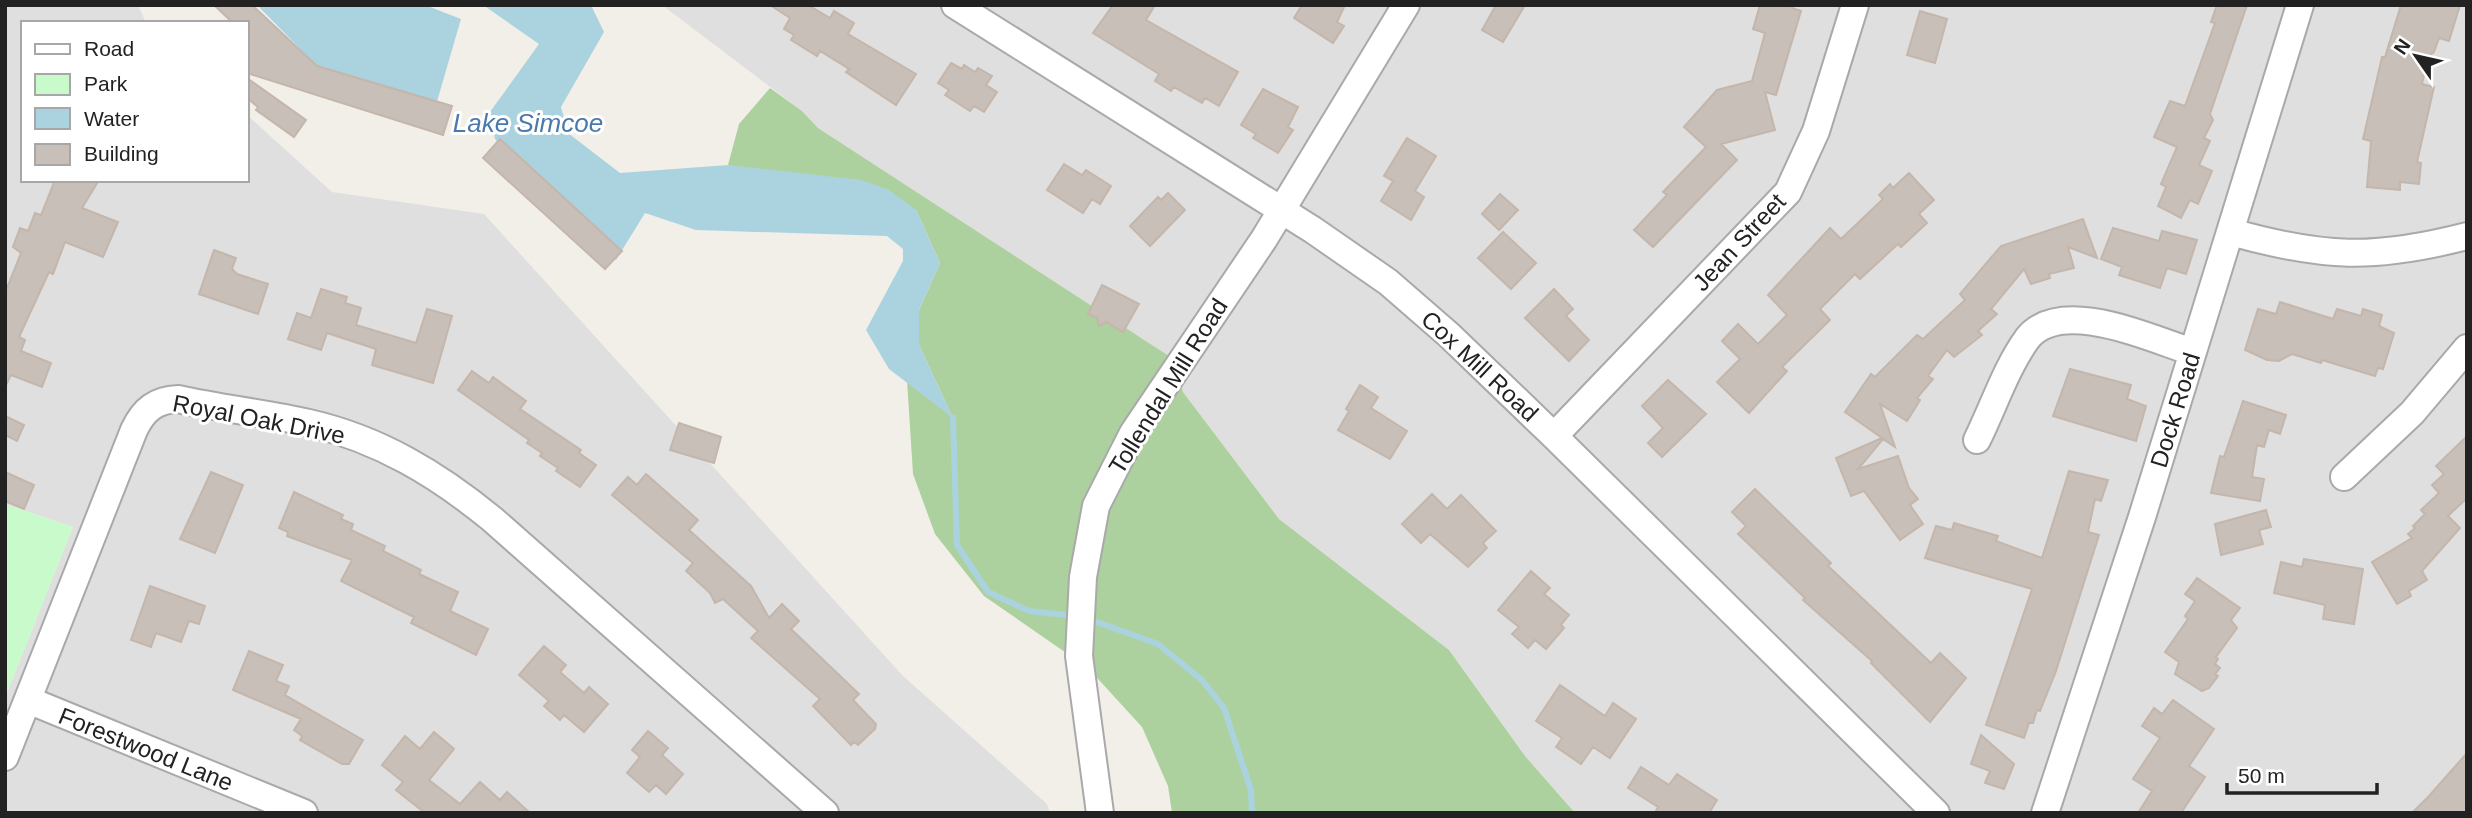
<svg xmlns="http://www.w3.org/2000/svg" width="2472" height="818" font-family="Arial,sans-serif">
  <rect width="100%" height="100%" fill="#f2efe9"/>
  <!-- residential -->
  <path fill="#e0dfdf" d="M5 5H138L146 23H23V180H247V115L332 192 484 214 903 676 1047 804 1050 813H5V698L73 527 5 504Z
    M662 5H2467V813H1575L1525 756 1449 650 1279 519 1183 392 1174 360 818 128 802 111Z"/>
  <!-- forest -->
  <path fill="#add19e" d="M770 88 802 111 818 128 1175 360 1183 392 1279 519 1449 650 1525 756 1575 813H1172L1168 786 1142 727 1088 668 984 596 935 534 913 474 907 380 952 416 919 345V310L940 263 916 210 728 165 739 124Z"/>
  <!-- park -->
  <path fill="#c8facc" d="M5 504 73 527 5 698Z"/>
  <!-- water -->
  <path fill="#aad3df" d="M257 5H425L461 19 436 105 317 66Z
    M483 5H591L604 32 561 107 568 133 620 173 728 165 861 180 889 190 916 210 940 263 919 310V345L953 418 889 369 866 330 903 261V249L887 236 696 230 645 213 616 260 495 139 490 112 539 44Z"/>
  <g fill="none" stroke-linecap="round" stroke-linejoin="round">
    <!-- stream -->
    <path stroke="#aad3df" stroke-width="6" d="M953 418 957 545 988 592 1029 611 1076 616
      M1086 618 1158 644 1202 680 1224 708 1251 790 1252 813"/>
  </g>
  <!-- building -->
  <path fill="#c7bfb8" stroke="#c4b6ab" stroke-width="2" d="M214 5H252L317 66 452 106 443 135 247 73V23H233Z
    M770 5H808L830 18 834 11 854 23 848 34 916 74 896 105 846 72 849 69 820 51 817 56 791 40 794 35 784 29 790 18Z
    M1113 5H1155L1146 20 1238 72 1219 106 1205 98 1202 103 1174 87 1171 91 1155 81 1159 74 1093 33Z
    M1302 5H1345L1337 22 1344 26 1333 43 1294 18Z
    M1496 5H1525L1503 42 1482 30Z
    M1760 5H1792V8L1801 11 1776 95 1765 92 1775 130 1721 144 1737 160 1653 247 1634 230 1667 195 1663 192 1706 147 1684 127 1717 90 1752 81 1765 33 1753 29Z
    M2217 5H2247L2210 114 2213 120 2204 138 2210 141 2199 165 2212 171 2198 204 2190 200 2181 218 2158 206 2166 187 2161 184 2177 147 2154 137 2170 101 2185 106 2215 23 2211 22Z
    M2401 5H2460L2449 41 2439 38 2434 52 2428 57 2422 84 2434 87 2417 162 2421 163 2419 184 2400 182V190L2367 187 2371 141 2363 139 2382 57H2385Z
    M1920 11 1947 19 1935 63 1907 55Z
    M951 63 962 69 964 65 975 72 978 68 992 76 986 85 997 92 984 112 974 106 970 111 945 95 949 90 938 83Z
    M247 78 306 120 294 137 256 110 258 107 247 98Z
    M1263 89 1298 107 1288 127 1293 130 1278 153 1253 138 1256 134 1241 125Z
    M1407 138 1436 156 1415 191 1424 197 1411 220 1381 201 1393 181 1384 176Z
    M500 139 622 251 605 269 483 158Z
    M1064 164 1082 175 1086 170 1111 186 1100 204 1092 199 1083 213 1047 190Z
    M1909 173 1934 200 1919 214 1927 223 1901 247 1898 244 1860 279 1855 274 1820 309 1830 320 1782 367 1787 371 1749 413 1717 382 1740 359 1722 341 1738 324 1758 344 1787 315 1768 295 1830 228 1841 239 1883 199 1879 195 1890 184 1893 188Z
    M55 180H99L82 208 118 222 103 257 65 242 53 274 49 272 19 337 25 340 21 351 51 363 42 387 11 375 5 387V293L21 253 13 247 20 228 28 231 35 213 41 215Z
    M1168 193 1185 210 1150 246 1130 226 1158 197 1161 200Z
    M1500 194 1518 210 1499 230 1482 214Z
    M2083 219 2097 258 2068 247 2074 268 2049 274 2050 278 2031 284 2024 269 1991 309 1997 314 1978 331 1982 335 1954 357 1947 350 1928 376 1933 379 1917 398 1920 400 1907 421 1880 404 1895 447 1883 439 1858 469 1898 456 1909 488 1918 499 1910 505 1923 524 1900 540 1864 491 1851 496 1836 458 1882 438 1845 412 1871 374 1875 377 1917 335 1923 339 1965 300 1960 294 2001 246Z
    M2113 228 2159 241 2162 231 2197 240 2186 274 2167 268 2160 288 2119 275 2122 267 2101 259Z
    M1503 232 1536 263 1511 289 1478 258Z
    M214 250 236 258 232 269 237 274 268 284 258 314 199 294Z
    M1102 285 1139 304 1123 332 1106 322 1099 326 1097 318 1088 314Z
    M321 289 347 297 345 303 361 308 356 325 416 343 427 309 452 316 433 383 372 365 376 349 327 333 321 350 288 339 297 313 311 318Z
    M1554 289 1573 309 1566 316 1589 340 1569 361 1525 318Z
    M2280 302 2333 319 2337 309 2361 316 2363 309 2382 315 2379 326 2394 333 2383 369 2378 368 2375 376 2322 360 2321 363 2292 354 2279 361 2267 360 2245 350 2258 309 2276 314Z
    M2070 369 2131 385 2127 399 2146 406 2136 441 2053 416Z
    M472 371 489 383 493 377 526 401 520 409 581 450 579 453 596 465 580 487 556 471 558 468 540 456 542 453 527 443 529 440 458 390Z
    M1668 380 1706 414 1662 457 1648 443 1663 428 1642 406Z
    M1360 385 1378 397 1371 408 1407 431 1390 459 1338 430 1349 411 1346 409Z
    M2243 401 2286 415 2280 434 2269 430 2264 447 2257 445 2252 477 2264 479 2260 501 2211 493 2220 456 2224 457Z
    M5 416 24 425 17 441 5 435Z
    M679 423 721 437 714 463 670 450Z
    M2467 436V498L2448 516 2460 528 2422 571 2427 580 2409 591 2411 596 2397 604 2372 562 2412 538 2408 534 2415 528 2413 526 2425 514 2421 510 2439 493 2432 485 2444 474 2436 466Z
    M2069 471 2108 480 2101 501 2095 499 2088 532 2099 535 2056 671 2040 711 2037 710 2033 723H2029L2024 738 1986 725 2032 589 1925 558 1936 526 1952 530 1954 523 1998 536 1996 541 2042 558Z
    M5 472 34 485 24 509 5 501Z
    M211 472 243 485 215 553 180 539Z
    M646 474 698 520 689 530 751 586 769 618 782 604 799 621 791 629 859 694 853 700 876 724 875 729 858 745 854 742 851 745 813 706 820 699 751 638 758 631 723 599 715 603 710 593 686 571 693 563 612 495 628 477 637 485Z
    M1755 489 1831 563 1828 566 1931 663 1940 653 1966 678 1930 722 1871 663 1872 661 1803 600 1805 598 1738 534 1746 526 1732 512Z
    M294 492 343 515 341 519 353 524 351 530 385 546 383 551 421 570 419 574 458 592 450 611 488 629 476 655 411 623 414 617 341 581 352 560 287 536 288 532 279 528Z
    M1432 494 1447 509 1461 495 1496 531 1483 543 1487 548 1468 567 1430 534 1421 543 1402 524Z
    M2266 510 2271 527 2259 530 2263 544 2221 555 2215 524Z
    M2304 559 2363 569 2354 624 2323 619 2325 605 2274 593 2281 562 2302 567Z
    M1531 571 1550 588 1544 594 1569 615 1561 625 1564 628 1546 649 1535 640 1528 648 1512 634 1519 627 1498 610Z
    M2197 578 2240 608 2231 620 2237 628 2216 657 2218 659 2215 664 2220 668 2215 674 2218 676 2209 688 2202 691 2175 674 2179 662 2165 652 2188 619 2185 616 2195 601 2185 594Z
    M150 586 205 606 199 624 189 621 181 642 156 633 151 647 131 640Z
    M544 646 566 665 560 672 584 693 589 687 608 704 584 732 564 715 560 720 544 706 549 701 519 675Z
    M249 651 283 665 276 681 289 686 285 695 363 740 349 764H342L300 740 302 736 294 730 301 719 233 690Z
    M1560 685 1605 716 1613 703 1636 719 1610 758 1593 747 1581 764 1556 747 1562 738 1536 721Z
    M2173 700 2214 729 2189 766 2205 777 2181 813H2138L2152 791 2133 779 2160 738 2142 726 2154 708 2162 714Z
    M648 731 668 748 662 755 683 774 666 794 656 785 649 792 627 773 640 757 632 750Z
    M434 732 454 749 429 780 460 804 480 782 500 800 507 792 530 813H425L396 790 403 782 382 765 405 736 420 749Z
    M1981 735 2014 764 2004 789 1985 783 1990 771 1971 764Z
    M2467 753V813H2412L2429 796Z
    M1641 767 1669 785 1677 774 1717 800 1709 813H1655L1658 807 1628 788Z"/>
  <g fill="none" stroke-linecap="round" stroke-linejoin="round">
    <defs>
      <path id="minor" d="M955 5 1313 230 1388 282 1449 335 1554 436 1936 813
        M2231 232C2323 258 2374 260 2467 236
        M1554 436 1788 192 1816 131 1855 5
        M1977 440C1993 408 2006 368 2027 339 2060 296 2151 339 2193 352
        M2344 477 2412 413 2467 348
        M28 700 304 813
        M5 757 134 430C144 409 156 400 178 399 222 409 266 413 309 423 379 439 437 474 492 519L825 813
        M1100 813 1079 656 1083 577 1096 506 1133 433 1264 239 1406 5
        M2045 813 2142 517 2300 5"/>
    </defs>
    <!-- minor casing -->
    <use href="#minor" stroke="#a9a9a9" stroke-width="30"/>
    <!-- minor -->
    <use href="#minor" stroke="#fff" stroke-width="26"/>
  </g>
  <g text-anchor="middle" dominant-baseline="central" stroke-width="6" stroke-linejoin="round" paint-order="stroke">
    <!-- street labels -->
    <g font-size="24" fill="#222" stroke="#fff">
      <text transform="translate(1739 242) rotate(-47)">Jean Street</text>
      <text transform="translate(1480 366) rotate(43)">Cox Mill Road</text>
      <text transform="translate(1168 386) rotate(-58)">Tollendal Mill Road</text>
      <text transform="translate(2175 410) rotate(-73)">Dock Road</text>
      <text transform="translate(259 419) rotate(11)">Royal Oak Drive</text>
      <text transform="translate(146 749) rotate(22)">Forestwood Lane</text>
    </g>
    <!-- water labels -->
    <g font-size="26" font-style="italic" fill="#4a7aab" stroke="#fff">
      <text x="528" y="123">Lake Simcoe</text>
    </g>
  </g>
  <!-- border -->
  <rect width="2472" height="818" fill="none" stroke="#222222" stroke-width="14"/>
  <!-- legend -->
  <rect x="21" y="21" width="228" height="161" fill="#ffffff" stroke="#a7a7a7" stroke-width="2"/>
  <rect x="35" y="44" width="35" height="10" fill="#ffffff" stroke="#a7a7a7" stroke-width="2"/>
  <text x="84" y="56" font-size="21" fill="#222222">Road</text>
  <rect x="35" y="74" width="35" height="21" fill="#c8facc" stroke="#a7a7a7" stroke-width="2"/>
  <text x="84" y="91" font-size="21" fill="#222222">Park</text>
  <rect x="35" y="108" width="35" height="21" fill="#aad3df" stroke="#a7a7a7" stroke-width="2"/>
  <text x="84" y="126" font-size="21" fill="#222222">Water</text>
  <rect x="35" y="144" width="35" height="21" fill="#c7bfb8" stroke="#a7a7a7" stroke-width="2"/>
  <text x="84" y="161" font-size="21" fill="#222222">Building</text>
  <!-- north arrow -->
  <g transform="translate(2416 56) rotate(304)" stroke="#ffffff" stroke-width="5" paint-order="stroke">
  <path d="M0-5L12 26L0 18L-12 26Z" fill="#222222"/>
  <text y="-10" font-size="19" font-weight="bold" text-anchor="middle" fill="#222222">N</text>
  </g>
  <!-- scale -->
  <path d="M2227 783v10h150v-10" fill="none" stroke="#222222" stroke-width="3.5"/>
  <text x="2238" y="783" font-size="21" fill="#222222" stroke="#ffffff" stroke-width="5" paint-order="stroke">50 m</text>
</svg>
